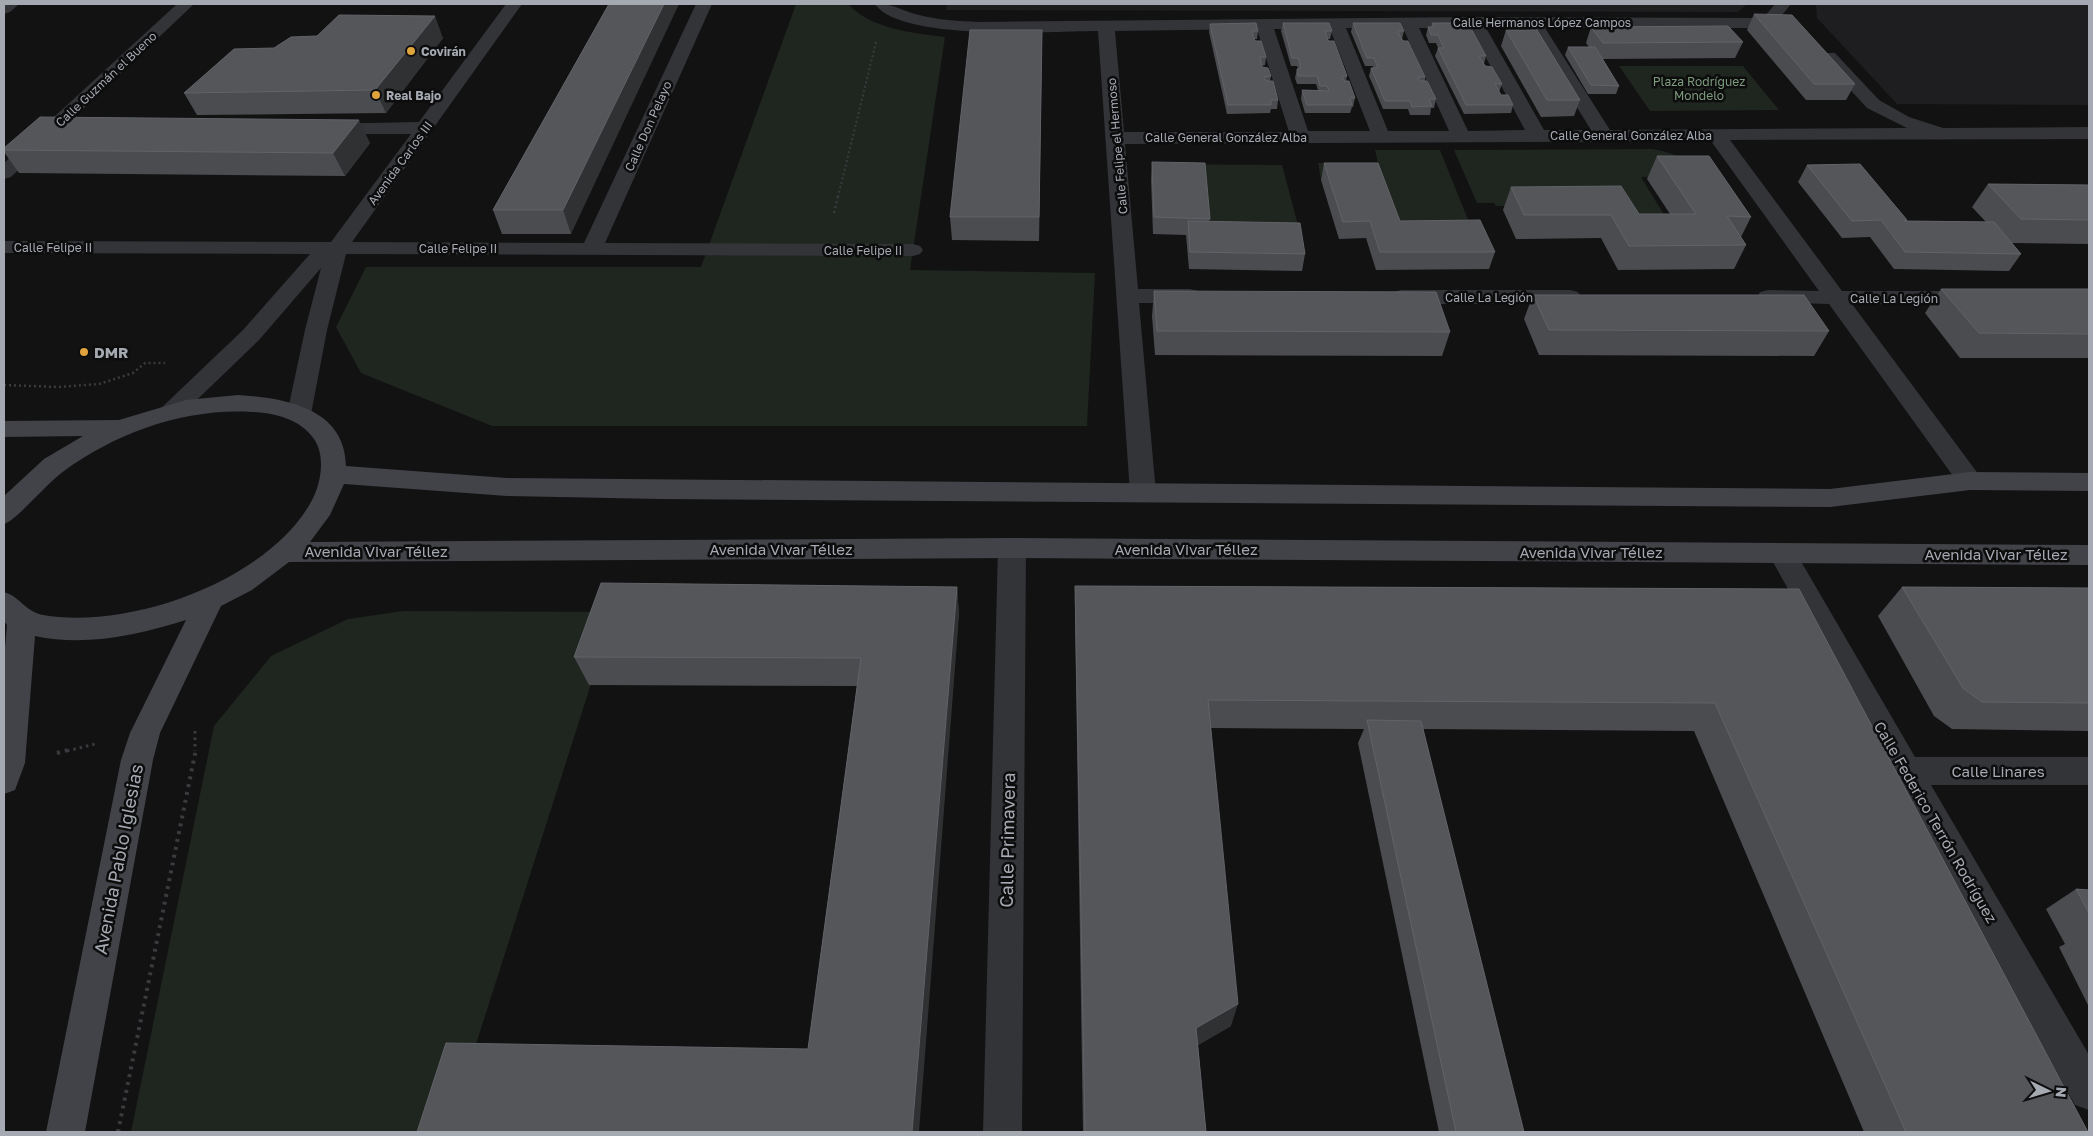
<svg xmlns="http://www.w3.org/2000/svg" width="2093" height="1136" font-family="'Golos Text',sans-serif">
  <rect width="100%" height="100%" fill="#121213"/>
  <!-- built -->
  <path fill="#1e1e20" d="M947 4H1747L1738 12 946 10Z
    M1816 4H2089V105L1897 104 1817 18Z"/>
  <!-- green -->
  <path fill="#1f251f" d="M796 4H848C871 29 913 33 945 37L910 270 1095 273 1087 426H492L361 373 336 327 366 267H701Z
    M1619 66H1743L1779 110 1650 111Z
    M1652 149C1677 153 1681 158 1697 176L1641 177 1676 234 1615 207 1496 206 1494 203H1477L1454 150Z
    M1375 150H1440L1475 237 1396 238 1375 179H1321L1318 163H1378Z
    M1152 164 1282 165 1301 236 1212 237 1203 179 1154 178Z
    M403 611 614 612 448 1132H131L214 726 271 656 348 619Z"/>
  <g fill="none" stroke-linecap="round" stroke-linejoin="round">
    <!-- path-far3 -->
    <path stroke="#393b3f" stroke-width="2" stroke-dasharray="2 2.5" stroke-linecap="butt" d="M838 197 876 42"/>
    <!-- path-far2 -->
    <path stroke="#393b3f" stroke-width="2.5" stroke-dasharray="2 3" stroke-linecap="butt" d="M834 213 838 196
      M4 385 58 387 99 384 133 373 145 363H165"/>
    <!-- path-far1 -->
    <path stroke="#393b3f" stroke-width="3" stroke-dasharray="2.5 4" stroke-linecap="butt" d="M195 731V751
      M67 751 95 744"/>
    <!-- path -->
    <path stroke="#393b3f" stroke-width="4" stroke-dasharray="3 5" stroke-linecap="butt" d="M57 753 72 749
      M118 1132 196 749"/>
    <!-- lane -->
    <path fill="#333438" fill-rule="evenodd" d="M1775 4H1791L1773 26H1761L1759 23Z"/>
    <!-- street -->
    <path fill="#333438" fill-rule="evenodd" d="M4 4H19L10 12 4 14Z
      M177 4H194L11 177 4 179V163Z
      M506 4H522L352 242 584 243 696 4H712L605 243 913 244 920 246 923 250 920 254 913 256 346 254 327 330 311 414 308 420 299 422 290 420 287 414 305 330 321 268 259 340 178 418 169 420 160 418 157 412 243 330 310 254 4 253V241L331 242 411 134H327L320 132 318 128 320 124 419 122Z
      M875 4C894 3 902 11 919 15 938 20 959 21 978 22L1475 17 1767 18 1793 23 1795 26 1787 31 1767 28H1545L1610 130 1907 128 1867 108 1820 57 1823 53H1835L1879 100 1909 117 1943 128 2089 127V139L1730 140 1842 291H1973L1981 293 1984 298 1981 303 1973 305 1852 304 1979 475 1983 481 1979 487 1970 490 1961 487 1829 304 1760 302 1757 297 1760 292 1768 290 1819 291 1711 141 1125 144 1138 289H1190L1198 291 1201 296 1198 301 1190 303H1139L1156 493 1152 500 1143 502 1134 500 1130 493 1098 31C1053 31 901 42 875 4ZM1346 28H1403L1449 131H1388ZM1419 28H1470L1525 130 1468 131ZM1486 28H1528L1591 130H1544ZM1257 29 1289 132H1124L1115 31ZM1274 29H1330L1370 131H1308Z
      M1401 290H1570L1578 292 1581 297 1578 302 1570 304H1401L1393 302 1390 297 1393 292Z
      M1012 538 1022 541 1026 548 1022 1132H983L998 548 1002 541Z
      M1782 543 1792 546 1915 757H2089V785H1931L2089 1055V1110L2075 1105 1768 553 1772 546Z"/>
    <!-- secondary -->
    <path fill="#414348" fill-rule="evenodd" d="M238 395C283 398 345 407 346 466L507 478 1830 489 1970 472 2089 473V491L1970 490 1830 507 660 499 507 496 344 484 330 515 310 542 1012 538 2089 545V565L1012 558 289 562 252 590 221 606 160 733 153 760 85 1132H46L121 760 130 733 186 620C138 635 85 647 35 636L25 763 15 790 4 794V659L7 625 4 621V592C19 596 26 612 43 615 129 630 267 581 311 502 321 485 326 456 314 439 300 419 275 413 252 412 185 408 118 432 64 471 48 482 17 520 4 524V496L44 459 83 436 4 437V421L119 420 186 400Z"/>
  </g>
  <!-- wall -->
  <path fill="#4b4c4f" d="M609 4 571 234H502L493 210Z
    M1206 4H1262V5Z
    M1754 14 1855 84 1846 100H1806L1747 30Z
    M1283 23 1332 31 1330 39H1328L1347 76 1346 81 1355 98 1353 107H1352L1350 113H1305L1301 99 1302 90H1318L1316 84H1297L1295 78 1297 69H1298L1297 66H1291L1281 31Z
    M1353 23 1404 31 1402 39 1425 77V81L1436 99 1434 108H1431L1430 115H1410L1408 109H1383L1369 76 1371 68H1373V66H1365L1351 32Z
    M1432 23 1486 56 1484 64 1502 84 1499 92 1501 95 1513 105 1511 113 1464 114 1435 56 1438 48 1436 43H1429L1426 35 1428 27H1431Z
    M1210 24 1258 31 1257 39H1254L1266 57 1265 65 1262 66V67L1271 76 1270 81 1278 100 1277 109H1271L1270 113 1227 114 1209 32Z
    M1591 27 1743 42 1735 58 1603 59 1619 86 1616 94H1588L1565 55 1568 47H1589L1586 43Z
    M1042 30 1039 241 952 240 950 217Z
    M1506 30 1580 100 1574 116 1541 117 1501 46Z
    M317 36 443 38 386 113 197 115 184 93 274 48Z
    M370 143 345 176 19 173 4 152V148Z
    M1657 156 1751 217 1741 237 1746 245 1734 269 1618 270 1601 238 1516 239 1503 210 1511 187 1639 214H1670L1647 179Z
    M1152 162 1210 219 1209 221 1305 254 1302 271 1189 269 1186 235 1153 234 1151 179Z
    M1324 163 1400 221 1495 252 1489 269 1376 270 1366 238 1339 239 1321 180Z
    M1807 165 1907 220V221L1986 222 1972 207 1988 184 2089 185V244L2012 243 2021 254 2009 271 1894 269 1870 237 1842 238 1798 182Z
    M1941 289H2089V358H1960L1925 313Z
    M1154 291 1450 332 1442 356 1155 355 1152 316Z
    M1533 295 1829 331 1814 356 1539 355 1524 319Z
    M1075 586 1799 589 2088 1132H1864L1694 731 1423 729 1524 1132H1439L1358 743 1364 729 1211 728 1231 1026 1198 1045 1206 1132H1083L1075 615Z
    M957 587 959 616 808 1049 857 686 589 685 574 657Z
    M1902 587 2089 588V731L1952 729 1934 716 1878 616Z
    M2076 889 2089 890V1007L2059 947 2065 944 2046 909Z"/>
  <!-- shaded-wall -->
  <path fill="#303133" d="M664 4H679L571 234 563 210Z
    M435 16 443 38 386 113 375 90Z
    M1042 30V52L1039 241V217Z
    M359 120 370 143 345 176 333 153Z
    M957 587 959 616 919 1132H912Z
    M1238 1004 1231 1026 1191 1049 1196 1028Z"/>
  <!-- building -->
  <path fill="#54565a" stroke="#616368" d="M609 4H664L563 210H493Z
    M1754 14 1792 15 1855 84H1814Z
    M339 15 435 16 375 90 184 93 234 49 274 48 291 37 317 36Z
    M1256 23 1258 31H1252L1253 36 1255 41H1261L1266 57H1260L1262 67 1268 68 1271 76 1264 77 1266 81H1273L1278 100H1271V105H1228L1210 24Z
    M1283 23H1329L1332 31H1325L1328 41H1334L1347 76H1342L1344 81H1349L1355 98H1350L1352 105H1307L1302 90 1329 91 1327 86H1320L1317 76H1298L1297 69H1301L1299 61 1298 58H1292Z
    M1353 23H1400L1404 31H1398L1400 36 1403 41H1408L1425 77H1418L1420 81H1427L1436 99H1429L1432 106 1412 107 1410 101H1385L1371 68H1378L1374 58H1367Z
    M1432 23H1468L1486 56H1479L1485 66 1492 67 1502 84H1495L1501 95H1508L1513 105H1466L1438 48H1444L1438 35H1431L1428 27H1434Z
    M1728 26 1743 42 1603 43 1591 27Z
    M970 30H1042L1039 217H950Z
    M1506 30H1537L1580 100H1547Z
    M1568 47H1595L1619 86 1591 85Z
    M40 117 359 120 333 153 4 150V148Z
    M1657 156H1709L1751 217 1727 216 1746 245 1629 246 1611 215H1524L1511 187 1621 186 1639 214H1696Z
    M1152 162 1205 163 1210 219 1154 217Z
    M1324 163H1378L1400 221 1480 220 1495 252H1380L1370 221 1343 222Z
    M1860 164 1907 220 1904 221 1994 222 2021 254 1905 252 1881 220 1852 221 1807 165Z
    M1988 184 2089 185V220L2021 219Z
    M1188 221 1300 223 1305 254 1190 252Z
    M1941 289H2089V334L1979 333Z
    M1154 291 1436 292 1450 332 1157 331Z
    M1533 295H1804L1829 331 1549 330Z
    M601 583 957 587 912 1132H417L446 1043 808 1049 861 658 574 657Z
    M1075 586 1799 589 2088 1132H1906L1715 703 1208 700 1238 1004 1196 1028 1206 1132H1085Z
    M1902 587 2089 588V703L1982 702 1963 688Z
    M1367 720 1421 721 1524 1132H1456Z
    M2076 889 2089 890V913Z"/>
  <!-- markers -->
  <g fill="#e0a43d" stroke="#0d0d0e" stroke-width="2">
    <circle cx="411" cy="51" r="5"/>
    <circle cx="376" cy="95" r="5"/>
    <circle cx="84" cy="352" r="5"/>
  </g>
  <g text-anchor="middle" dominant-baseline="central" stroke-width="5" stroke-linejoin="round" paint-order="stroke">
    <!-- far-street labels -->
    <g font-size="12" fill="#a5a9b2" stroke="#0d0d0e">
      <text x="1542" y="22">Calle Hermanos López Campos</text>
      <text transform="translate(106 79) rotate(-43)">Calle Guzmán el Bueno</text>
      <text transform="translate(648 126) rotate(-66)">Calle Don Pelayo</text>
      <text x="1631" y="135">Calle General González Alba</text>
      <text x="1226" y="137">Calle General González Alba</text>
      <text transform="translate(1117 146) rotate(-95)">Calle Felipe el Hermoso</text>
      <text transform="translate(400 163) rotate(-54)">Avenida Carlos III</text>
      <text x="53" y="247">Calle Felipe II</text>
      <text x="458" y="248">Calle Felipe II</text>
      <text x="863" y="250">Calle Felipe II</text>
      <text x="1489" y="297">Calle La Legión</text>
      <text x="1894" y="298">Calle La Legión</text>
    </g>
    <!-- far-poi labels -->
    <g font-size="12" font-weight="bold" fill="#a5a9b2" stroke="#0d0d0e" text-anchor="start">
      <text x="421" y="51">Covirán</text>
      <text x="386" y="95">Real Bajo</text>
    </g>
    <!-- far-park labels -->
    <g font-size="12" fill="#7d9c7e" stroke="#0d0d0e">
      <text x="1699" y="81">Plaza Rodríguez<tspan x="1699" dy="14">Mondelo</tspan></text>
    </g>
    <!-- poi labels -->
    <g font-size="15" font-weight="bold" fill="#a5a9b2" stroke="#0d0d0e" text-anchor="start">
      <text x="94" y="352">DMR</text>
    </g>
    <!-- street labels -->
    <g font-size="15" fill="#a5a9b2" stroke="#0d0d0e">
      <text x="781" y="549">Avenida Vivar Téllez</text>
      <text x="1186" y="549">Avenida Vivar Téllez</text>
      <text x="376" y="551">Avenida Vivar Téllez</text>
      <text x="1591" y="552">Avenida Vivar Téllez</text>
      <text x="1996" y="554">Avenida Vivar Téllez</text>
      <text x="1998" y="771">Calle Linares</text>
      <text transform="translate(1936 822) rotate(60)">Calle Federico Terrón Rodríguez</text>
    </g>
    <!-- near-street labels -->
    <g font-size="18" fill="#a5a9b2" stroke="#0d0d0e">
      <text transform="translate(1007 840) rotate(-89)">Calle Primavera</text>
      <text transform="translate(118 859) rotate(-79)">Avenida Pablo Iglesias</text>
    </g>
  </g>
  <!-- border -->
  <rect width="2093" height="1136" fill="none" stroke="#a5a9b2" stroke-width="10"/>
  <!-- north arrow -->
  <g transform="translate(2048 1091) rotate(95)" stroke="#0d0d0e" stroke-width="4" paint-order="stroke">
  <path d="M0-4L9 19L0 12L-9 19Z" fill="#a5a9b2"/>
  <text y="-8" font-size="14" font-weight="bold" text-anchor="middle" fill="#a5a9b2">N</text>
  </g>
</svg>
